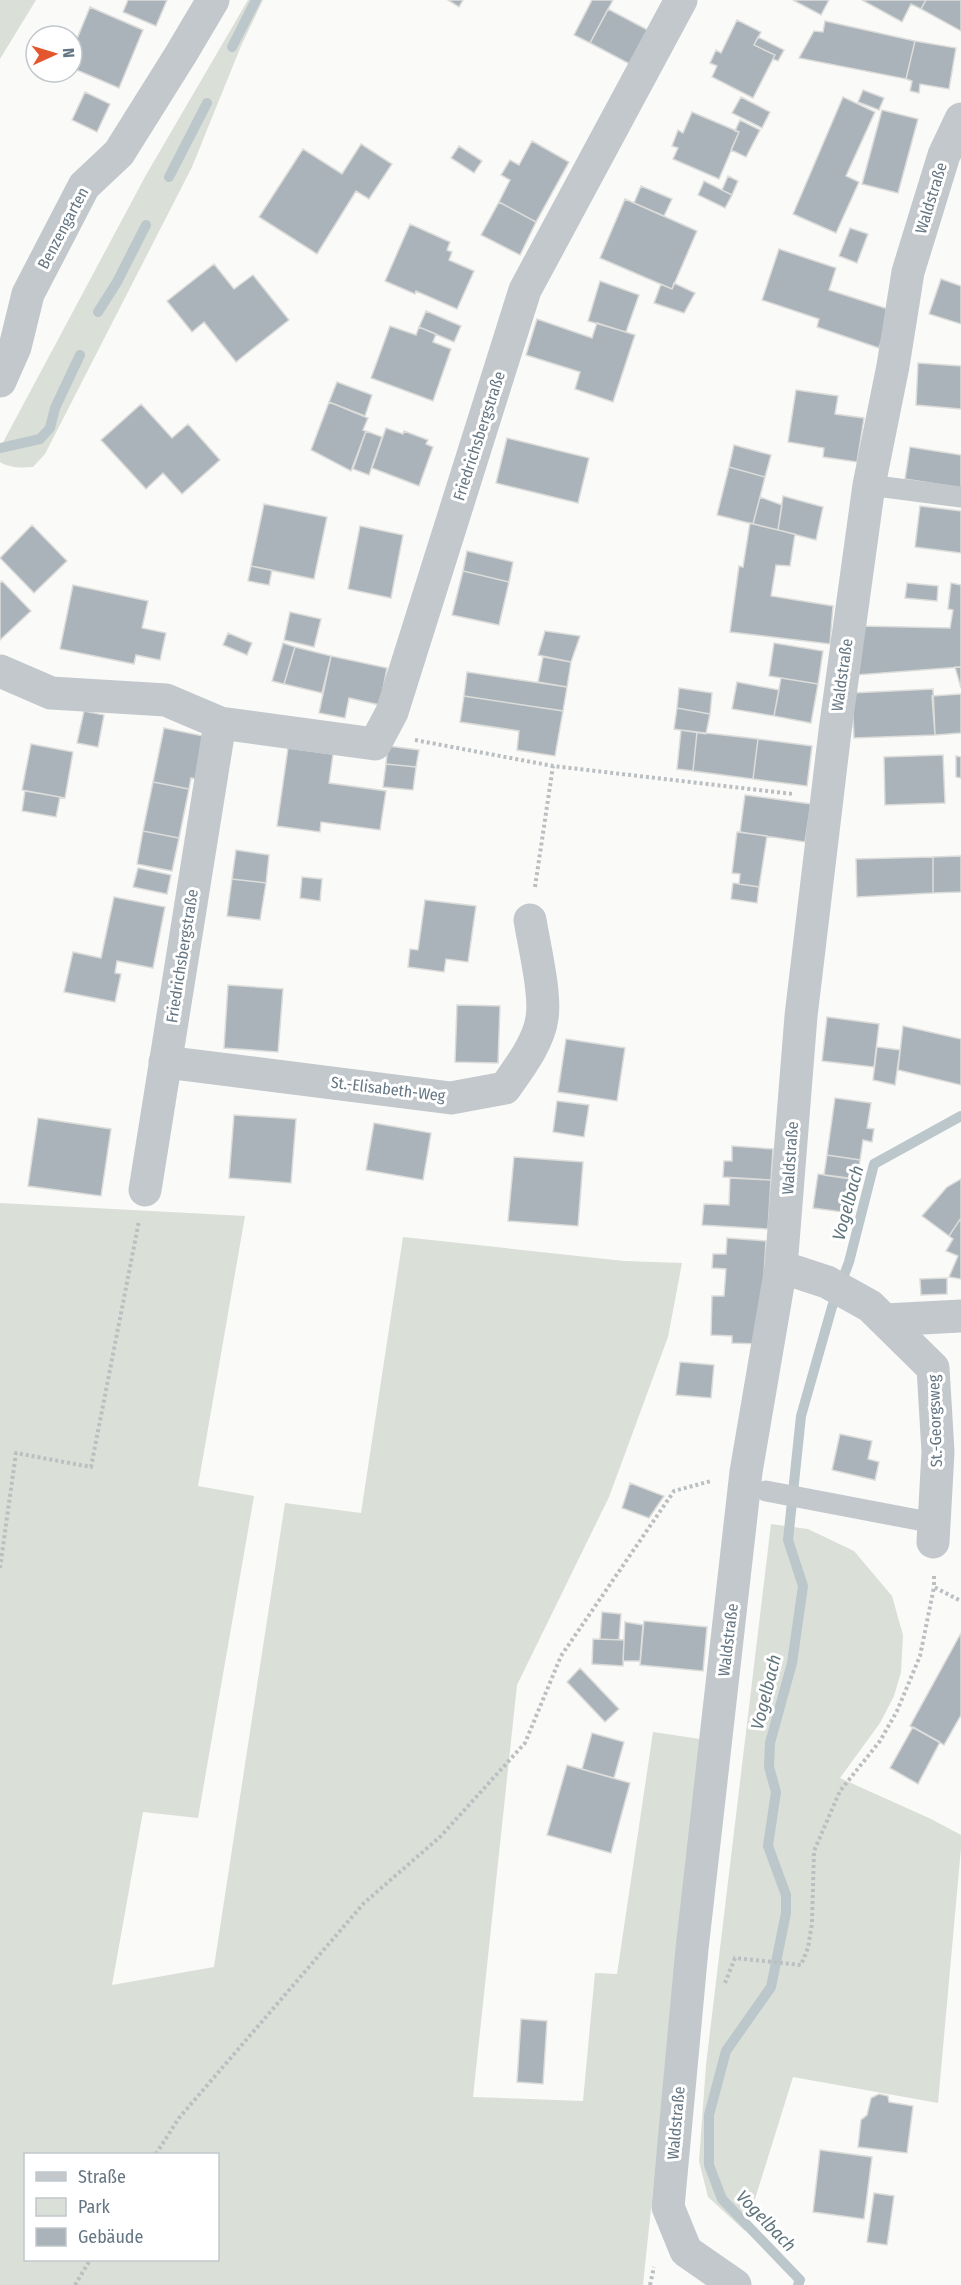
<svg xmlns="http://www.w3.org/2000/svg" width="961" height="2285" font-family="'Fira Sans Condensed',sans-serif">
  <rect width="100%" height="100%" fill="#fafaf8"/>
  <!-- green -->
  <path fill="#dadfd7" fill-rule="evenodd" d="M0 0H36L0 59Z
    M248 0H263L241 46 192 167 45 454 33 467C21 468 10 468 0 462V448L146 175Z
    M0 1203 245 1216 198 1486 254 1496 198 1818 143 1812 112 1985 214 1967 285 1503 361 1513 403 1237 624 1261 682 1263 668 1337 609 1497 517 1685 473 2097 583 2101 595 1973 617 1974 653 1732 700 1739 643 2285H0ZM26 2154H218V2260H26Z
    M771 1524 808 1529 854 1551 892 1596 903 1635 901 1672 894 1696 880 1723 840 1778 931 1819 961 1835V1848L938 2103 793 2077 745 2231 708 2197 699 2161 706 2065Z"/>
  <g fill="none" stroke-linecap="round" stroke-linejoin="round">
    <!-- stream -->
    <path stroke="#bbc7cb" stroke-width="10" d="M232 47 256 0
      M169 177 207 103
      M98 312 117 282 146 225
      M0 448 40 439 50 428 55 408 80 355
      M798 2285 800 2280 722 2199 709 2165V2115L726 2051 771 1987 786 1913V1895L768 1846 776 1792 769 1767 770 1743 792 1663 803 1586 788 1540 801 1416 832 1307 849 1262 874 1164 961 1116"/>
  </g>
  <!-- building -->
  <path fill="#aab3b9" stroke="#dcdcda" stroke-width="1.5" d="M128 0H167L156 26 123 12Z
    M448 0H463L459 7Z
    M592 0H613L590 43 574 35Z
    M793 0H829L821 15Z
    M862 0H926L921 9 911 4 902 22Z
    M926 0H961V31L921 9Z
    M90 7 143 30 119 88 72 68V51Z
    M608 9 659 36 641 70 590 43Z
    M737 20 761 32 754 45 775 55 753 98 712 77 717 66 710 63 716 50 721 53Z
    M825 21 915 41 906 79 799 58 814 31 823 32Z
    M758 37 784 50 778 61 773 59 775 55 754 45Z
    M915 41 956 48 949 89 920 84 919 93 910 91 912 81 906 79Z
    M863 90 884 98 879 110 858 102Z
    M85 92 110 104 97 132 72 120Z
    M741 97 770 112 762 128 732 113Z
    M843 97 875 112 846 176 859 182 836 233 793 214Z
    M882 110 918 119 898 193 862 184Z
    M692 112 739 132 719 179 673 159 678 148 672 146 678 130 683 133Z
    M740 120 760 130 746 157 731 150 739 132 735 131Z
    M532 141 569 162 536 222 499 202 510 180 501 175 510 160 519 165Z
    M361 144 392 164 369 199 356 191 317 254 259 217 303 149 342 174Z
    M459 146 482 161 474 173 451 158Z
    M728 176 738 181 732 195 722 190Z
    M704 181 732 195 725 208 698 195Z
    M641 186 672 199 664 216 634 203Z
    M625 199 697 231 672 289 600 258Z
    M499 202 536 222 520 255 481 235Z
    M410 224 450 242 447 250 452 252 449 260 474 271 457 309 416 291 415 294 385 281Z
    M850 228 868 234 857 263 839 256Z
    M779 249 836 268 829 290 891 310 879 348 817 327 819 319 762 300Z
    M214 264 234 289 253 275 289 320 236 362 204 322 192 332 167 301Z
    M941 279 961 286V324L929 314Z
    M600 281 639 295 626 332 588 321Z
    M674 283 695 293 684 313 654 303 661 284 672 289Z
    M426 311 461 326 454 342 419 327Z
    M537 319 592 338 597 323 635 335 613 402 575 389 580 372 526 355Z
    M390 326 416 335 419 327 436 334 433 342 451 349 433 401 371 378Z
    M918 363 961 366V409L916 405Z
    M337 382 372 395 365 416 329 402Z
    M796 390 838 396 835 414 864 418 857 462 823 457 824 448 788 442Z
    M329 402 368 418 363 430 366 431 351 471 311 450Z
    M141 404 172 438 188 424 220 460 182 494 163 473 146 489 101 440Z
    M386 428 403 434 404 431 428 440 426 444 433 447 419 486 372 468Z
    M366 431 382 437 369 475 353 469Z
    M507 438 589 458 578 503 496 483Z
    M734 445 771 455 765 477 729 467Z
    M910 447 961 455V488L905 479Z
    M729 467 765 477 753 524 717 515Z
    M783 496 823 507 816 540 778 530Z
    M760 497 782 505 778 530 753 524Z
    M264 504 327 517 314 579 251 566Z
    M920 506 961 511V553L915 547Z
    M750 523 795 534 790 566 776 565 771 596 833 606 830 644 730 632 739 566 743 567Z
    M32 525 67 561 34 593 0 558Z
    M360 526 403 535 391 598 348 589Z
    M467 551 513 562 509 582 463 571Z
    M251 566 272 570 269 585 248 581Z
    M463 571 509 582 499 625 452 615Z
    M2 581 31 611 0 640V583Z
    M907 583 938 586 937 601 905 598Z
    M951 583 961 585V667L856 675 860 626 950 628 953 610 948 609Z
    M73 585 148 601 142 628 166 633 160 660 136 655 134 664 60 649Z
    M290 612 321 619 314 647 284 640Z
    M545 631 580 636 571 662 538 655Z
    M228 633 252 643 247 655 223 645Z
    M283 643 295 647 284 684 272 681Z
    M774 643 823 651 818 684 769 676Z
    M295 647 331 656 322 693 284 684Z
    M331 656 387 668 380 705 349 698 345 718 319 713Z
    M543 657 571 662 567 687 538 682Z
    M955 667H961V688Z
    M467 672 567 687 563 711 464 696Z
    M781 678 818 684 811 723 774 716Z
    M737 682 779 690 774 716 732 709Z
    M679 688 712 693 710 714 677 708Z
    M933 689 935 735 854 738 852 693Z
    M961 694V733L935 735 932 696Z
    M464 696 563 711 555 756 517 750 519 731 460 722Z
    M677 708 710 714 706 734 674 729Z
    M84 711 104 715 98 747 77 743Z
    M164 728 208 737 200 780 191 778 189 789 153 782Z
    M681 730 697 732 693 771 677 769Z
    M697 732 758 739 753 779 693 771Z
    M758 739 812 746 807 786 753 779Z
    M31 744 73 752 65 798 22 790Z
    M388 746 419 750 416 767 386 764Z
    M288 748 333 754 329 783 386 791 380 830 321 822 320 832 277 826Z
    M943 755 945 803 885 805 884 757Z
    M956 756 961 757V778L956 777Z
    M386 764 416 767 413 790 383 787Z
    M153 782 189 789 179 838 143 831Z
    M25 791 60 797 56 817 22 811Z
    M745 795 811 804 805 842 740 832Z
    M143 831 179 838 172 871 137 864Z
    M737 832 767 836 759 887 739 884 740 874 732 873Z
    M236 850 269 855 266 883 232 879Z
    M961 856V892L933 893V857Z
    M933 857V893L857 897 856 859Z
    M138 868 171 875 167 894 133 887Z
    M302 877 322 879 320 901 300 898Z
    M232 879 266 883 260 920 227 916Z
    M733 883 759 887 757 903 731 899Z
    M114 897 165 907 153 968 117 961 115 973 121 974 115 1002 64 992 73 952 101 958Z
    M425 900 476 906 468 962 446 959 444 972 408 967 410 949 418 950Z
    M228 985 283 989 278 1052 224 1048Z
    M457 1005 500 1006 498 1063 455 1062Z
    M827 1017 879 1024 874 1067 822 1061Z
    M903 1026 961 1039V1085L898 1070Z
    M566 1039 625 1048 617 1101 558 1092Z
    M877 1047 900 1050 895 1085 873 1080Z
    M835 1098 871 1103 867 1128 874 1129 872 1142 863 1140 860 1160 827 1155Z
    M557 1101 589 1105 584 1137 553 1132Z
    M234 1115 296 1119 291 1183 229 1178Z
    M38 1118 111 1129 101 1196 28 1186Z
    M374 1123 431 1133 423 1180 366 1170Z
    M732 1146 773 1149 771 1180 723 1177 724 1161H732Z
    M827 1155 860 1160 857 1180 824 1175Z
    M514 1157 583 1162 578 1226 508 1221Z
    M818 1174 855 1179 850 1213 813 1208Z
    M730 1178 771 1180 768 1229 702 1225 704 1204 729 1205Z
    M961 1179V1218L949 1236 922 1216 947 1187Z
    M840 1212 850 1213 848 1230 838 1229Z
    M961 1218V1279L949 1277 958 1256 946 1251 953 1239 949 1236Z
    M727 1238 766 1241 760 1344 732 1343V1336L711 1335 712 1296H724L726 1269 712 1268 713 1254H726Z
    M947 1278V1294L921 1295 920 1279Z
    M680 1362 714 1365 711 1398 676 1395Z
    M840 1434 872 1441 868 1459 879 1462 875 1480 832 1470Z
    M630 1483 664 1496 649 1518 622 1508Z
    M602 1612 621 1614 619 1640 600 1639Z
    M644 1621 707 1627 703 1671 640 1665Z
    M625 1622 643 1625 640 1661H623Z
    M961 1633V1715L944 1745 910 1726Z
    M593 1639 624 1640 623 1666 592 1664Z
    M580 1668 619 1709 605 1722 567 1682Z
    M913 1727 940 1742 918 1784 890 1768Z
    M592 1733 624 1742 614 1778 582 1769Z
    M567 1765 630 1783 611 1853 547 1835Z
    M521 2019 547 2021 543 2084 517 2082Z
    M879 2094 888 2096 889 2102 913 2106 907 2153 858 2147 861 2120 867 2115 871 2098Z
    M820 2150 872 2157 864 2219 813 2212Z
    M874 2193 894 2196 887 2245 867 2242Z"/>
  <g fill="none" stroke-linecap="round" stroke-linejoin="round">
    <!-- path -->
    <path stroke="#bbbfc2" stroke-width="4" stroke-dasharray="3 3" stroke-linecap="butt" d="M415 740 553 766 793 794
      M535 887 553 766
      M0 1568 16 1453 91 1467 139 1221
      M934 1576V1587L961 1601
      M725 1983 735 1958 801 1965 808 1948 812 1923 814 1851 840 1791 880 1741 897 1711 920 1656 934 1587
      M156 2154 179 2118 364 1903 440 1837 525 1743 561 1656 674 1491 711 1481
      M75 2285 90 2260
      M650 2285 654 2267"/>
    <!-- service -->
    <path stroke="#c3c8cc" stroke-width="21" d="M869 485 961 497
      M766 1491 934 1523"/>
    <!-- minor -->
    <path stroke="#c3c8cc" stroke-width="33" d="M0 381 15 347 28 294 84 186 119 153 181 54 213 0
      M0 671 51 693 166 700 220 723 375 744 392 712 525 290 681 0
      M165 1062 451 1098 505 1088C519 1068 539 1042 542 1018 546 994 534 945 530 920
      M145 1190 220 723
      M781 1267 827 1282 870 1306 933 1368 938 1452 933 1542
      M885 1320 961 1316
      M735 2285 686 2251 668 2207 692 1949 746 1472 781 1267 801 1016 835 731 869 485 893 366 908 272 944 155 961 119"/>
  </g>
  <g text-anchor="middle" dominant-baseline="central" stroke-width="6" stroke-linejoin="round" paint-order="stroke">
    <!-- street labels -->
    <g font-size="16" fill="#657683" stroke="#fff">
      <text transform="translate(931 198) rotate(-73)">Waldstraße</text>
      <text transform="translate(63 228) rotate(-62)">Benzengarten</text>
      <text transform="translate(479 436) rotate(-72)">Friedrichsbergstraße</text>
      <text transform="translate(842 675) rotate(-82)">Waldstraße</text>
      <text transform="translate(182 956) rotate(-81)">Friedrichsbergstraße</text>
      <text transform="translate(388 1089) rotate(7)">St.-Elisabeth-Weg</text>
      <text transform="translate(790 1158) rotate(-86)">Waldstraße</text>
      <text transform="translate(935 1421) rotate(-92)">St.-Georgsweg</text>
      <text transform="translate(728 1640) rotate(-83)">Waldstraße</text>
      <text transform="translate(676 2123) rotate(-85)">Waldstraße</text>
    </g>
    <!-- water labels -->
    <g font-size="18" font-style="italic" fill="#60757c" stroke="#fff">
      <text transform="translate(848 1203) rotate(-75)">Vogelbach</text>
      <text transform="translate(766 1692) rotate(-76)">Vogelbach</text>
      <text transform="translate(766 2221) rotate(46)">Vogelbach</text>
    </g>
  </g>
  <!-- legend -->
  <rect x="24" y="2153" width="195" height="108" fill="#ffffff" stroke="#c1c8cd" stroke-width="1.5"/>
  <rect x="36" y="2172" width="30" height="9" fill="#c3c8cc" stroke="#c1c8cd" stroke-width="1.5"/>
  <text x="78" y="2183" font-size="18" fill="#657683">Straße</text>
  <rect x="36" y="2198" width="30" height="18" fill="#dadfd7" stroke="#c1c8cd" stroke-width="1.5"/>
  <text x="78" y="2213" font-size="18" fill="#657683">Park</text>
  <rect x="36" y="2228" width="30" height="18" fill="#aab3b9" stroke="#c1c8cd" stroke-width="1.5"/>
  <text x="78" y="2243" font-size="18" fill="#657683">Gebäude</text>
  <!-- north arrow -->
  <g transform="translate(54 54) rotate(86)"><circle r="28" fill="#ffffff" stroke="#c1c8cd" stroke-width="1.5"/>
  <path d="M0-4.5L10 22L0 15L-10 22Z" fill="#e4572e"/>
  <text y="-9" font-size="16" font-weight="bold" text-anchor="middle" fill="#657683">N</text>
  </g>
</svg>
